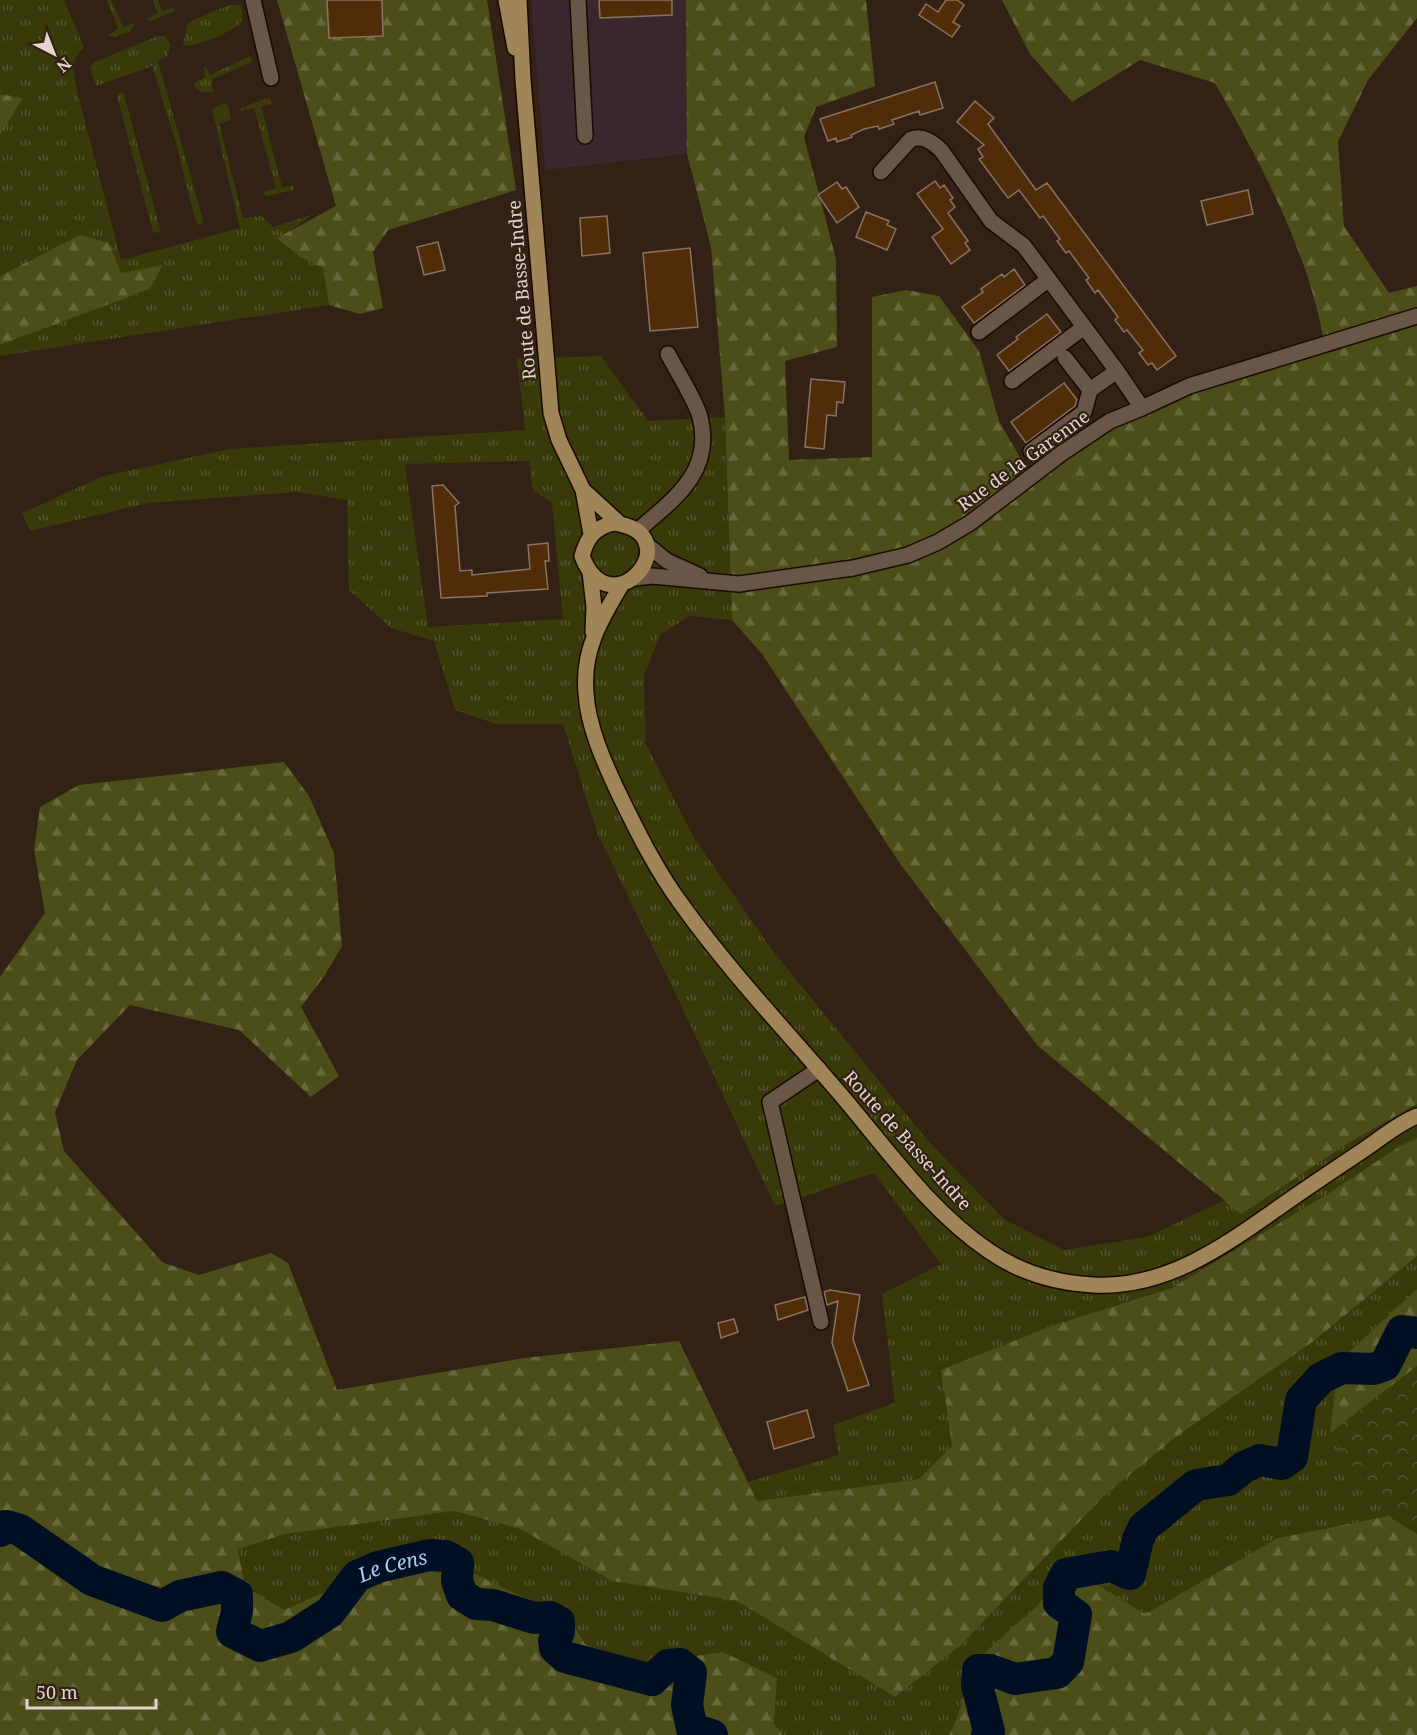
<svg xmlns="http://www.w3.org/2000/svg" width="1417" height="1735" font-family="'Noto Serif',serif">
  <defs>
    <pattern id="grass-tufts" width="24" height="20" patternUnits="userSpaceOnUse" patternTransform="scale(1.5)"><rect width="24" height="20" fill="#393a0a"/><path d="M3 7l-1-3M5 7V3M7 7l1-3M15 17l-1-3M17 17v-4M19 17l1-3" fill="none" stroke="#55562c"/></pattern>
    <pattern id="forest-firs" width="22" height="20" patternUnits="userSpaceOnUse" patternTransform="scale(1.5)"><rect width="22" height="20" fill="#4c4e1a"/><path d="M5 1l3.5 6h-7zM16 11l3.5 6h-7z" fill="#66673a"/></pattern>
    <pattern id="park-crowns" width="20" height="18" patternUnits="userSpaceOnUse" patternTransform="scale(1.5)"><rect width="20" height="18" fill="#393a0a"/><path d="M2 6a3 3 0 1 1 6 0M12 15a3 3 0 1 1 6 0" fill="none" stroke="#55562c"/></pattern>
  </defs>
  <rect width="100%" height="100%" fill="#322114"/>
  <!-- commercial -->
  <path fill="#3a272d" d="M531 0H686L687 154 545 170Z"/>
  <!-- grass -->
  <path fill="url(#grass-tufts)" fill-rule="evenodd" d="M0 0H64L84 48C69 60 74 74 77 91L121 260 240 228 212 109 223 104 228 105 231 120 219 124 243 218 262 216 273 227 314 214 278 239 300 257 323 268 329 305 0 356V345L150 289 163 266 121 273 109 243 80 235 0 276V135L23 98 0 94Z
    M107 0H111L123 27 134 24 130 32 113 37 108 35 118 29Z
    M153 0H158L162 11 174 7 175 11 150 21 147 18 158 13Z
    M230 5H238C244 11 243 15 241 23 225 35 204 44 183 46L187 25 193 20Z
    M158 36H165L170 44 168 56 158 61 201 213 203 223 198 224 195 219 176 143 152 66 96 86 90 68 94 62Z
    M250 56 252 62 212 79 213 92C204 92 198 93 193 84L205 77 204 67H206L210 75Z
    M121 92 124 94 160 229 159 233 153 232 118 99 117 94Z
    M270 97 272 104 261 106 282 187 294 186 293 190 268 196 265 195 263 192 276 188 254 108 241 111V108Z
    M601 356 648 421 725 417 732 620 689 616 660 635 644 675 646 744 694 838 772 950 928 1141 1004 1219 1064 1250 1147 1237 1225 1200 1241 1213 1350 1142 1417 1104V1138L1400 1146 1326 1195 1172 1288 1054 1325 942 1370 952 1446 920 1479 757 1501 748 1482 839 1455 833 1425 895 1403 882 1294 941 1264 874 1173 775 1206 673 988 598 835 563 724H496L455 710 434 641 391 628 349 590 347 500 297 492 148 503 30 531 22 513 104 476 230 449 525 430 517 359ZM529 461 533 490 552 503 563 619 428 627 405 464Z
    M1417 1256V1289L1339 1361 1388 1516 1278 1538 1145 1614 1068 1566 1037 1606 974 1663 957 1718 949 1735H782L774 1723 777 1678 723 1652 631 1665 585 1644 570 1620 384 1566 284 1610 245 1588 238 1549 285 1534 453 1511 520 1529 612 1581 737 1601 895 1697 960 1646 1105 1495 1176 1437 1315 1340Z"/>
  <!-- forest -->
  <path fill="url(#forest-firs)" d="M277 0H487L516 190 388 230 373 252 383 308 360 314 329 305 323 268 300 257 277 238 336 206Z
    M686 0H866L875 86 816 107 804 137 836 259 837 347 785 361 789 460 872 457V297L906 290 939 296 979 351 999 421 1033 480 1144 409 1326 353C1311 256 1263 167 1215 83L1140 60 1072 102 1030 54 1002 0H1417V18L1368 80 1338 142 1344 226 1389 293 1417 286V1104L1350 1142 1241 1214 1038 1046 901 865 762 654 732 620 725 417 711 247 687 154Z
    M0 94 23 98 0 135Z
    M80 235 109 243 121 273 163 265 150 289 0 345V276Z
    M284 762 309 796 334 853 342 946 325 975 301 1007 339 1076 311 1097 239 1030 130 1005 77 1060 55 1112 64 1151 162 1262 199 1275 271 1253 288 1263 337 1390 524 1358 679 1341 757 1501 919 1479 952 1446 941 1370 1054 1325 1172 1288 1326 1195 1400 1146 1417 1138V1256L1315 1340 1176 1437 1105 1495 960 1646 895 1697 737 1601 612 1581 520 1529 454 1511 285 1534 238 1549 245 1587 284 1610 384 1566 473 1573 570 1620 585 1644 631 1665 723 1652 777 1678 774 1723 782 1735H0V977L45 913 34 850 40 807 79 785Z
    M1417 1289V1735H949L957 1718 973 1663 1037 1606 1068 1566 1145 1614 1278 1538 1388 1516 1330 1433 1339 1361Z"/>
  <!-- park -->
  <path fill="url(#park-crowns)" d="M1417 1366V1534L1388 1516 1330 1433Z"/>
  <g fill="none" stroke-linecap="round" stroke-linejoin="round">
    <!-- river -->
    <g stroke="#010f23" stroke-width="32">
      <path id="s1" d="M0 1531 6 1526 20 1530 92 1580 162 1606 180 1596 222 1587 237 1595V1611L232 1632 260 1646 291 1637 330 1612 357 1576 378 1567 429 1555 446 1556 458 1563 457 1581 462 1595 476 1604 493 1605 534 1618 550 1617 559 1622V1632L554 1641 555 1648 565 1657 652 1680 668 1665 680 1664 691 1673 687 1705 692 1729 712 1735"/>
      <path d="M987 1735 989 1731 977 1685 978 1670H990L1015 1679 1057 1673 1068 1662 1076 1615 1059 1603V1588L1066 1574 1111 1566 1130 1574 1138 1539 1144 1527 1196 1485 1228 1480 1244 1467 1260 1460 1282 1464 1292 1457 1301 1400 1321 1378 1342 1368 1373 1369 1385 1365 1402 1331 1417 1333"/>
    </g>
  </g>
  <!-- building -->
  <path fill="#512c08" stroke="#887364" stroke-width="1.5" d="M327 0H382L383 36 329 38Z
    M599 0H672V15L600 18Z
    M946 0H957L964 5 953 22 960 26 952 37 919 15 926 4 938 12Z
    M935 82 943 108 920 115 919 111 892 120 894 124 879 129 878 126 864 129 851 135 852 137 837 142 836 138 828 141 820 119Z
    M975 101 994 118 988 124 1036 190 1047 183 1176 356 1157 370 1152 363 1148 365 1139 353 1143 350 1127 330 1124 332 1115 320 1118 317 1098 290 1095 293 1086 280 1089 278 1069 251 1066 253 1057 241 1060 239 1043 216 1040 218 1019 190 1008 198 979 159 983 157 978 149 984 145 957 122Z
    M935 181 940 188 944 185 953 198 950 200 955 207 948 213 968 241 965 243 970 250 951 264 932 237 943 229 917 194Z
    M837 182 842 189 846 187 859 207 837 223 818 195Z
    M1248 190 1253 214 1207 225 1201 201Z
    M866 212 889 221 887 225 896 229 887 250 856 237Z
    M607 216 610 253 582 256 580 218Z
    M438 242 445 270 424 275 417 247Z
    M690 248 698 327 650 331 643 253Z
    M1014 269 1025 285 974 323 962 307 983 292 981 289 1002 274 1004 277Z
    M1047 314 1061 332 1009 371 997 355 1018 339 1016 337Z
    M811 379 845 382 843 403 837 402 836 416 827 415 824 449 805 447Z
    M1064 383 1077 400 1075 406 1026 443 1011 422Z
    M443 485 459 503 455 506 460 571 472 570V575L530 569 528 545 548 543 549 561H545L548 589 487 593V596L441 598 432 486Z
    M830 1290 860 1295 853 1339 869 1385 848 1391 832 1343 838 1301 827 1305 824 1292Z
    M805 1297 808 1310 778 1320 775 1305Z
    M734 1319 738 1332 721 1338 718 1323Z
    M807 1410 814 1437 774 1449 767 1422Z"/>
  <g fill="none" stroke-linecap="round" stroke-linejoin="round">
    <defs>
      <path id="minor" d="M253 0 271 78
        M578 0 585 136
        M881 172 911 139C923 135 932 142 941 150L991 221 1024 246 1117 371 1142 408
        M979 332 1049 279
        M1065 358 1090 390 1117 371
        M1012 381 1084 327
        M1031 451 1084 412 1090 390
        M637 531C674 499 714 472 700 417 696 401 676 370 668 354
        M646 544 667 561 700 576
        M635 578 652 576 739 584 853 568 908 555 938 542 970 523 1062 453 1110 421 1142 408 1189 386 1417 316
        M819 1069 770 1102 821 1322"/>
      <path id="major" d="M506 0 515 48
        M519 0 523 80 551 413 559 440 583 490 591 534
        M583 490 620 524
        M613 523C694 533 611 633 582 556 587 538 594 528 613 523Z
        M590 572 594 607 593 632
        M622 584C601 619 582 650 586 693 588 727 604 762 618 792 637 831 656 870 682 905 730 972 788 1033 841 1095 887 1149 930 1211 989 1251 1019 1272 1056 1283 1093 1285 1166 1289 1224 1246 1281 1206 1308 1187 1335 1169 1362 1151 1380 1139 1397 1124 1417 1116"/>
    </defs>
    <!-- minor casing -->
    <use href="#minor" stroke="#1a0a01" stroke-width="18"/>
    <!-- major casing -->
    <use href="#major" stroke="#1a0a01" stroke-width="18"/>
    <!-- minor -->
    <use href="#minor" stroke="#6a5647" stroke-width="15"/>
    <!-- major -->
    <use href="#major" stroke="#9f8557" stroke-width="15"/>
  </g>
  <g text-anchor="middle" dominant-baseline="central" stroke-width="4.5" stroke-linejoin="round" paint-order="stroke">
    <!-- street labels -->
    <g font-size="18" fill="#e0d4cb" stroke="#322114">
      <text transform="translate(521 290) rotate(-95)">Route de Basse-Indre</text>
      <text transform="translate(1023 460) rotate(-36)">Rue de la Garenne</text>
      <text transform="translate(908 1140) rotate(48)">Route de Basse-Indre</text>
    </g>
    <!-- water labels -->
    <g font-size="20" font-style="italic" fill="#aecbef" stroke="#322114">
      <text stroke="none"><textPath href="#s1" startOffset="495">Le Cens</textPath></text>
    </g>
  </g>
  <!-- north arrow -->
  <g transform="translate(54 54) rotate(138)" stroke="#322114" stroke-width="4.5" paint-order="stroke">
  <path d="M0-4.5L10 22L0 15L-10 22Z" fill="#e0d4cb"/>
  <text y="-9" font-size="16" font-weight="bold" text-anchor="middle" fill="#e0d4cb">N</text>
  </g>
  <!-- scale -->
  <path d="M27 1699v9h129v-9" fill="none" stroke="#e0d4cb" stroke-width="3"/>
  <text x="36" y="1699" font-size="18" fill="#e0d4cb" stroke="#322114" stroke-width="4.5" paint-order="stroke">50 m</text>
</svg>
